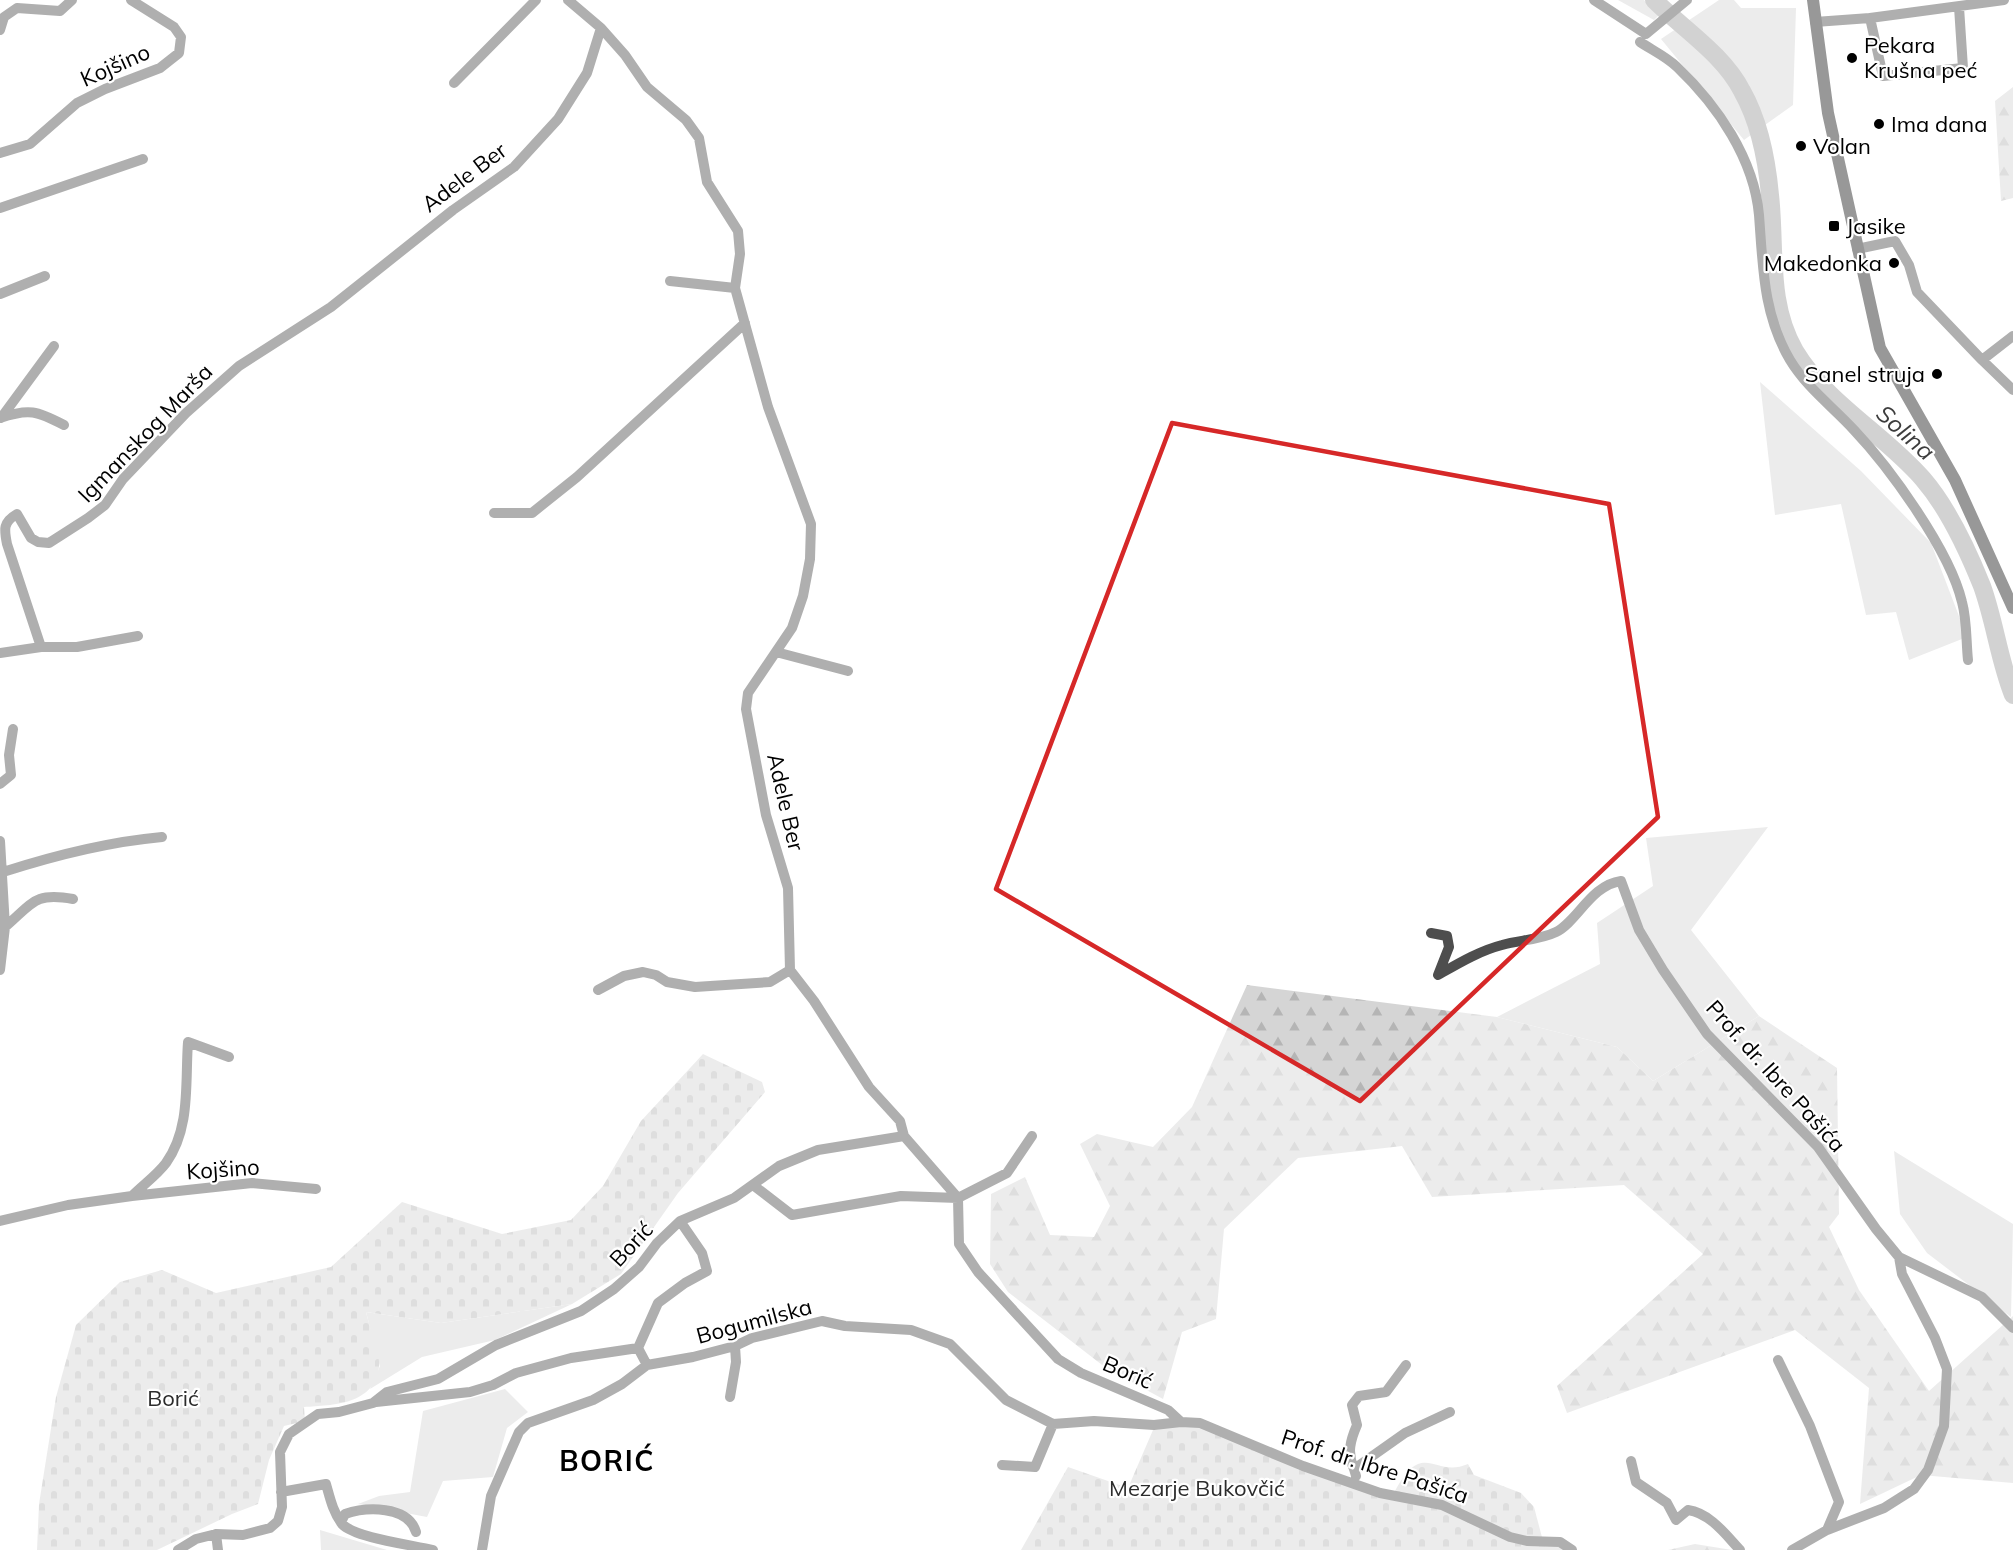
<svg xmlns="http://www.w3.org/2000/svg" width="2013" height="1550" font-family="Mulish,sans-serif">
  <defs>
    <pattern id="forest-firs" width="22" height="20" patternUnits="userSpaceOnUse" patternTransform="scale(1.5)"><rect width="22" height="20" fill="#d5d5d5"/><path d="M5 1l3.5 6h-7zM16 11l3.5 6h-7z" fill="#b5b5b5"/></pattern>
    <pattern id="cemetery-stones" width="16" height="16" patternUnits="userSpaceOnUse" patternTransform="scale(1.5)"><rect width="16" height="16" fill="#d5d5d5"/><path d="M2 7V4a2 2 0 0 1 4 0v3zM10 15v-3a2 2 0 0 1 4 0v3z" fill="#b5b5b5"/></pattern>
  </defs>
  <rect width="100%" height="100%" fill="#fff"/>
  <!-- green -->
  <path fill="#d5d5d5" d="M1618 0H1644L1659 15 1654 20Z
    M1719 0H1734L1741 8H1796L1793 105 1744 140 1661 39Z
    M1760 382 1861 471 1931 543 1967 637 1909 660 1896 612 1866 615 1841 504 1775 515Z
    M1768 827 1691 930 1759 1016 1653 1081 1617 1047 1497 1017 1600 964 1597 923 1653 886 1646 838Z
    M1894 1151 2013 1224 2011 1317 1927 1253 1900 1214Z
    M572 1304 495 1340 422 1357 370 1389 380 1366 366 1312 441 1323Z
    M505 1389 528 1412 507 1428 493 1477 443 1481 427 1517 358 1504 379 1496 410 1492 423 1411Z
    M320 1530 387 1550H321Z"/>
  <!-- forest -->
  <path fill="url(#forest-firs)" d="M2013 87V198L2001 201 1995 101Z
    M1247 985 1497 1017 1617 1047 1653 1081 1759 1016 1837 1068 1839 1214 1829 1227 1859 1290 1929 1391 2013 1316V1483L1921 1475 1860 1504 1869 1388 1795 1330 1567 1413 1557 1386 1703 1254 1624 1185 1432 1197 1402 1146 1298 1158 1224 1229 1216 1319 1182 1332 1163 1399 1106 1368 1008 1292 990 1264 991 1194 1025 1177 1050 1235 1094 1237 1110 1206 1080 1144 1097 1134 1153 1147 1192 1107Z
    M1695 1544 1732 1550H1668Z"/>
  <!-- cemetery -->
  <path fill="url(#cemetery-stones)" d="M703 1054 762 1082 765 1092 678 1193 621 1274 572 1304 441 1323 366 1312C369 1326 381 1354 379 1367 374 1405 333 1405 304 1407L305 1421 284 1426 269 1460 258 1504 232 1514 157 1550H37L39 1504 56 1397 76 1325 120 1282 162 1270 216 1293 331 1267 402 1202 502 1234 571 1220 603 1186 641 1121Z
    M1200 1423 1393 1495C1423 1436 1433 1479 1468 1464L1474 1475 1521 1493 1534 1507 1543 1541 1567 1550H1021L1068 1467 1128 1488 1153 1430Z"/>
  <g fill="none" stroke-linecap="round" stroke-linejoin="round">
    <!-- river -->
    <path stroke="#9c9c9c" stroke-width="18" d="M1654 0C1683 29 1723 54 1742 91 1759 121 1767 162 1770 195 1776 248 1767 303 1795 351 1827 404 1883 433 1923 479 1948 508 1968 551 1982 586 1995 622 1999 660 2013 695"/>
    <!-- street -->
    <path stroke="#4e4e4e" stroke-width="10" d="M568 0 601 28 625 55 647 87 686 120 699 138 707 182 738 231 740 254 735 288 768 407 811 524 810 559 803 596 792 628 748 693 746 709 766 815 788 888 790 970 814 1001 869 1087 900 1121 904 1136 958 1198 959 1244 978 1272 1058 1359 1081 1373 1168 1410 1181 1422 1200 1423 1303 1466 1380 1493 1442 1505 1510 1537 1527 1541 1560 1542 1572 1550
      M1594 0 1646 34 1687 0
      M1870 18 1883 76 1963 68 1959 7
      M1815 22 1870 18 2004 0
      M0 30 4 17 17 8 60 11 72 0
      M1640 42C1652 50 1667 57 1677 67 1718 106 1754 159 1759 215 1763 267 1763 314 1790 360 1807 388 1832 406 1854 430 1890 468 1950 551 1962 602 1967 620 1966 641 1968 660
      M454 83 536 0
      M0 153 30 144 77 103 105 89 160 68 179 53 181 37 174 27 131 0
      M0 208 143 159
      M1857 249 1895 241 1909 265 1917 292 1982 360 2013 336
      M670 281 735 288
      M0 294 45 276
      M1982 360 2013 390
      M0 418C29 408 37 411 64 425
      M1 418 54 346
      M494 513H532L577 477 745 323
      M41 647H77L138 636
      M776 652 848 671
      M0 653 41 647 7 544C4 529 3 522 17 514L31 538 38 542 49 543 88 518 105 505 123 479 186 413 239 366 331 307 453 210 514 167 558 119 587 73 601 28
      M0 784 11 775 9 755 13 729
      M0 841 5 927 0 970
      M3 872C56 855 107 842 162 837
      M5 927C33 903 34 892 73 899
      M1431 933 1447 936 1449 947 1438 975C1459 963 1479 951 1502 945 1519 940 1540 940 1556 932 1577 922 1591 885 1621 881L1639 930 1663 970 1707 1034 1818 1147 1876 1229 1899 1257 1982 1297 2013 1328
      M598 990 624 976 643 972 656 975 667 982 695 987 770 982 790 970
      M753 1185 792 1215 901 1196 958 1198 1007 1173 1032 1136
      M132 1196C143 1185 157 1175 166 1163 191 1128 185 1083 188 1042L229 1057
      M0 1221 68 1205 132 1196 252 1183 316 1189
      M638 1348 658 1303 685 1283 707 1271 702 1253 680 1221
      M1778 1360 1810 1426 1839 1502 1827 1530
      M730 1397 736 1362 735 1346
      M376 1402 470 1392 493 1385 516 1373 571 1358 638 1348 647 1365
      M1631 1461 1636 1482 1667 1503 1676 1520 1688 1510C1710 1513 1726 1535 1740 1550
      M1002 1465 1035 1467 1053 1424
      M1354 1469C1347 1453 1350 1441 1357 1425L1352 1405 1359 1396 1386 1392 1406 1365
      M1356 1476 1354 1469 1405 1433 1450 1412
      M281 1492 326 1484C330 1498 333 1512 342 1524 355 1538 413 1545 433 1550
      M341 1522 345 1514C366 1507 408 1505 416 1532
      M216 1534 218 1550
      M178 1550 196 1539 216 1534 243 1535 270 1528 278 1521 282 1507 280 1452 289 1434 318 1414 339 1412 373 1403 387 1392 438 1379 496 1345 581 1311 614 1289 639 1267 657 1243 680 1221 734 1198 779 1166 818 1150 904 1136
      M482 1550 491 1496 519 1432 528 1423 593 1400 622 1384 647 1365 693 1357 735 1346 752 1338 822 1321 845 1326 911 1330 950 1344 1006 1400 1053 1424 1094 1421 1154 1425 1181 1422
      M1792 1550 1827 1530 1884 1508 1914 1489 1928 1470 1944 1426 1947 1369 1935 1338 1902 1274 1899 1257"/>
    <!-- secondary -->
    <path stroke="#1b1b1b" stroke-width="12" d="M1813 0 1828 113 1880 348 1955 480 2013 608"/>
  </g>
  <!-- marked area -->
  <path d="M0 0H2013V1550H0ZM1172 423 1609 504 1658 817 1360 1101 996 889Z" fill="#fff" fill-opacity=".55" fill-rule="evenodd"/>
  <path fill="none" stroke="#d62828" stroke-width="4.5" stroke-linejoin="round" d="M1172 423 1609 504 1658 817 1360 1101 996 889Z"/>
  <!-- markers -->
  <g fill="#000" stroke="#fff" stroke-width="2">
    <circle cx="1852" cy="58" r="6"/>
    <circle cx="1879" cy="124" r="6"/>
    <circle cx="1801" cy="146" r="6"/>
    <rect x="1828" y="220" width="12" height="12" rx="3"/>
    <circle cx="1894" cy="263" r="6"/>
    <circle cx="1937" cy="374" r="6"/>
  </g>
  <g text-anchor="middle" dominant-baseline="central" stroke-width="4.5" stroke-linejoin="round" paint-order="stroke">
    <!-- poi labels -->
    <g font-size="22" fill="#000" stroke="#fff" text-anchor="start">
      <text x="1864" y="45">Pekara<tspan x="1864" dy="25">Krušna peć</tspan></text>
      <text x="1891" y="124">Ima dana</text>
      <text x="1813" y="146">Volan</text>
      <text x="1846" y="226">Jasike</text>
      <text x="1882" y="263" text-anchor="end">Makedonka</text>
      <text x="1925" y="374" text-anchor="end">Sanel struja</text>
    </g>
    <!-- street labels -->
    <g font-size="22" fill="#000" stroke="#fff">
      <text transform="translate(115 65) rotate(-24)">Kojšino</text>
      <text transform="translate(464 177) rotate(-37)">Adele Ber</text>
      <text transform="translate(145 433) rotate(-46)">Igmanskog Marša</text>
      <text transform="translate(786 802) rotate(77)">Adele Ber</text>
      <text transform="translate(1776 1076) rotate(48)">Prof. dr. Ibre Pašića</text>
      <text transform="translate(223 1169) rotate(-4)">Kojšino</text>
      <text transform="translate(631 1244) rotate(-47)">Borić</text>
      <text transform="translate(754 1321) rotate(-15)">Bogumilska</text>
      <text transform="translate(1128 1372) rotate(23)">Borić</text>
      <text transform="translate(1375 1466) rotate(18)">Prof. dr. Ibre Pašića</text>
    </g>
    <!-- park labels -->
    <g font-size="22" fill="#2c2c2c" stroke="#fff">
      <text x="173" y="1398">Borić</text>
      <text x="1197" y="1488">Mezarje Bukovčić</text>
    </g>
    <!-- water labels -->
    <g font-size="24" font-style="italic" fill="#3d3d3d" stroke="#fff">
      <text transform="translate(1906 432) rotate(42)">Solina</text>
    </g>
    <!-- district labels -->
    <g font-size="28" font-weight="bold" letter-spacing="1.5" fill="#000" stroke="#fff">
      <text x="607" y="1460">BORIĆ</text>
    </g>
  </g>
</svg>
